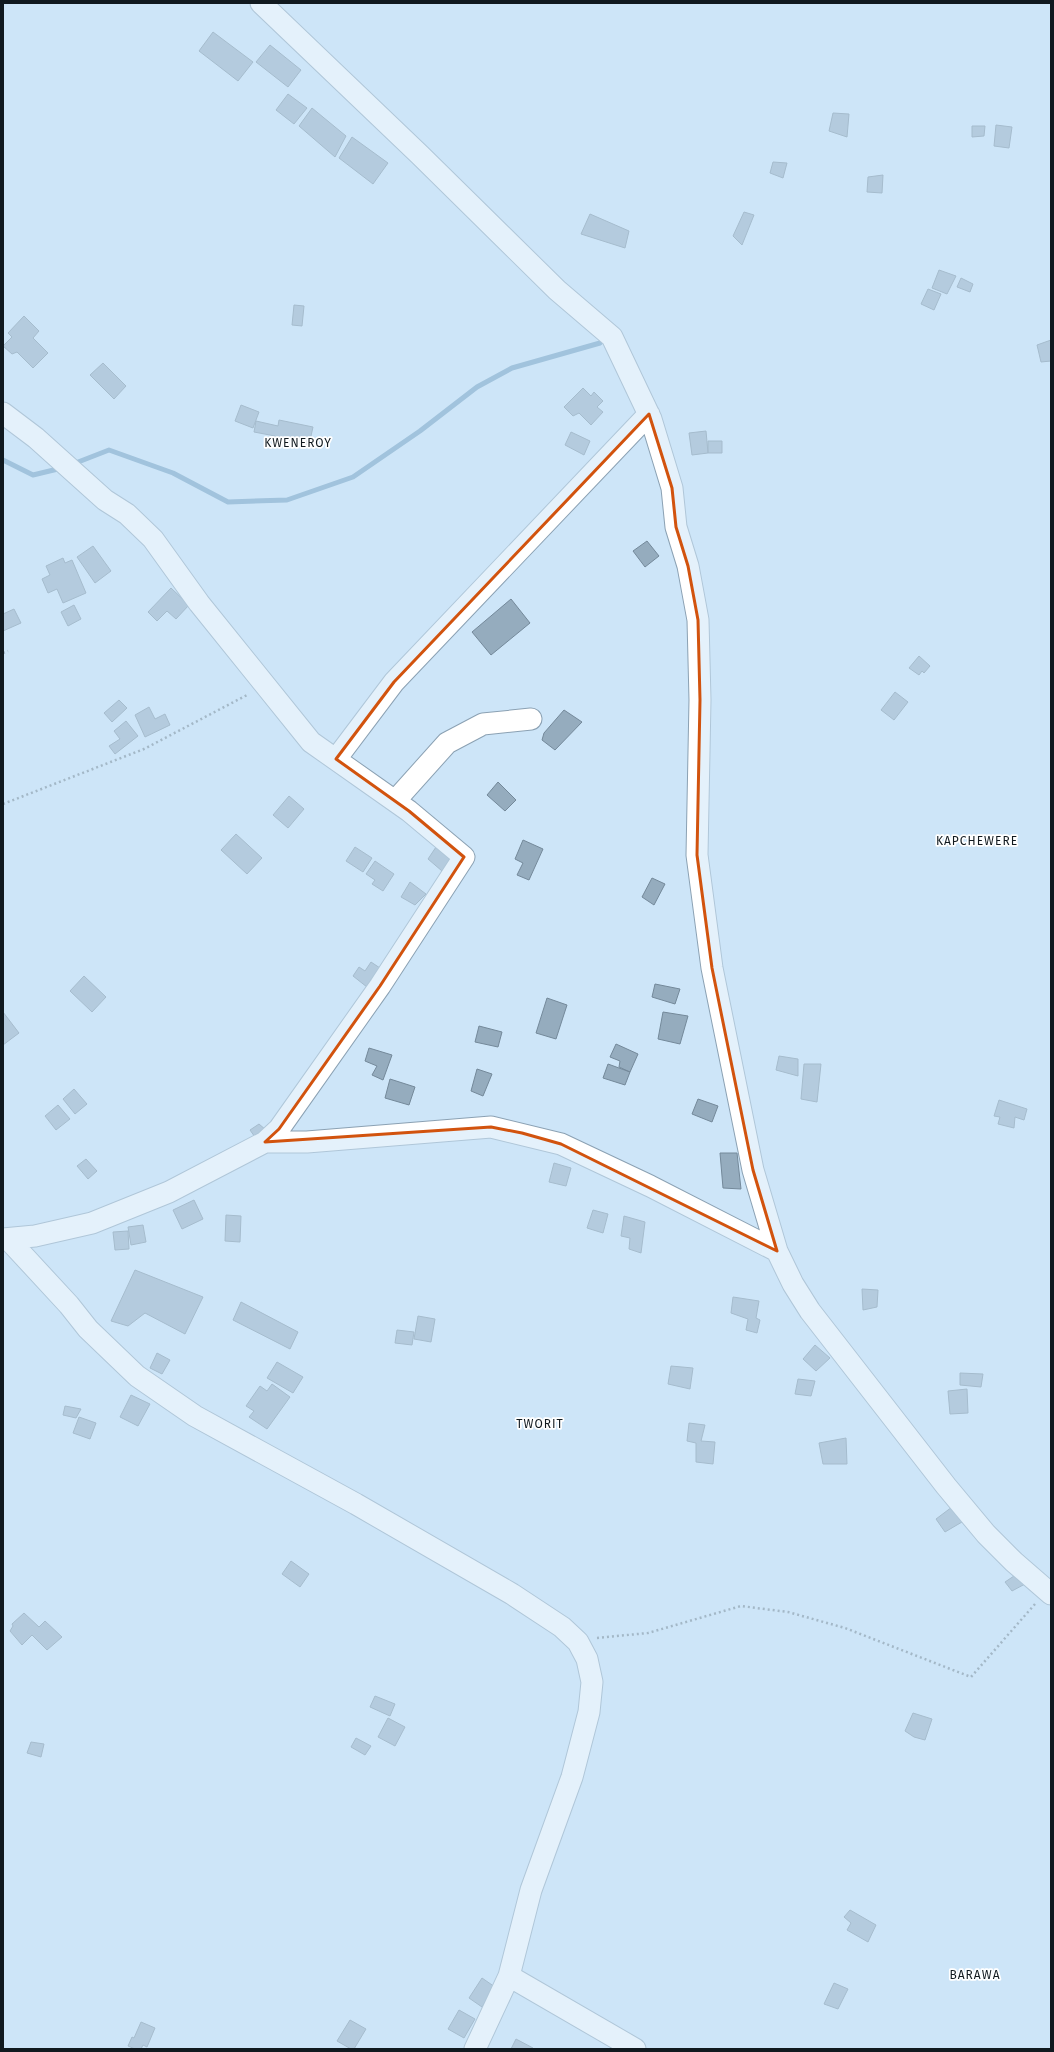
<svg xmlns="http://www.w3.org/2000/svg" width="1054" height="2052" font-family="'Fira Sans',sans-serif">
  <rect width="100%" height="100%" fill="#cde5f8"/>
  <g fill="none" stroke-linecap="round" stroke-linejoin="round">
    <!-- stream -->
    <path stroke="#6b99bc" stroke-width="5" d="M3 460 33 475 62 468
      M73 464 109 450 173 473 228 502 287 500 353 477 420 431 477 387 512 368 600 343"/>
  </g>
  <!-- building -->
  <path fill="#95acbe" stroke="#74899a" d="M213 32 253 62 238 81 199 51Z
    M270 45 301 70 288 87 256 62Z
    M288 94 307 108 294 124 276 110Z
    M312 108 346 136 335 157 299 126Z
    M833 113 849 114 847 137 829 131Z
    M996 125 1012 127 1009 148 994 146Z
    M972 126H985L984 136 972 137Z
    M352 137 388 163 373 184 339 158Z
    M773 162 787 163 783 178 770 173Z
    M883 175 882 193 867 192 868 177Z
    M744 212 754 215 742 245 733 236Z
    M590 214 629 231 625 248 581 234Z
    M939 270 956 276 947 294 932 288Z
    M961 278 973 284 970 292 957 287Z
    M928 289 941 294 934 310 921 304Z
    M294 305 304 306 302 326 292 325Z
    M24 316 39 331 33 338 48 353 33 368 17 352 12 354 3 346 12 337 8 333Z
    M1051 340V361L1041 362 1037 345Z
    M103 363 126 386 114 399 90 375Z
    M583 388 591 396 594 392 603 401 597 407 603 412 591 425 579 413 573 416 564 407Z
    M241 405 259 412 253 428 235 421Z
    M279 420 313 427 309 445 274 438 275 436 254 432 256 421 278 426Z
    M706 431 708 453 692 455 689 433Z
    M571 432 590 441 584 455 565 445Z
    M708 441H722V453H708Z
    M647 541 659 556 645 567 633 551Z
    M93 546 111 571 95 583 77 557Z
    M63 558 65 563 72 560 86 593 63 603 57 589 48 593 42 579 50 575 46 566Z
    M171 588 189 605 176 619 167 611 157 621 148 612Z
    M511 599 530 623 491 655 472 632Z
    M74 605 81 619 68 626 61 612Z
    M14 609 21 623 3 631V614Z
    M919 656 930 666 924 673 922 671 919 675 909 668Z
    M895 692 908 702 894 720 881 710Z
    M119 700 127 708 112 722 104 713Z
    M149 707 155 719 165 714 170 725 145 737 135 715Z
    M564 710 582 722 555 750 542 740 544 733Z
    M126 721 138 736 115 754 109 746 120 739 114 731Z
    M498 782 516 800 505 811 487 795Z
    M289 796 304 809 288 828 273 815Z
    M236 834 262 858 247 874 221 850Z
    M523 840 543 849 529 880 517 875 523 863 515 859Z
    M438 844 455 857 442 871 428 859Z
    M355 847 372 858 363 872 346 861Z
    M375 861 394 874 383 891 372 884 375 880 366 874Z
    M652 878 665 884 654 905 642 897Z
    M410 882 426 894 415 905 401 897Z
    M371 962 386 972 372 991 353 976 359 967 365 971Z
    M84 976 106 997 92 1012 70 991Z
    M655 984 680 989 675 1004 652 997Z
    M547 998 567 1005 556 1039 536 1033Z
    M3 1012 19 1033 3 1045Z
    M663 1012 688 1016 680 1044 658 1039Z
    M479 1026 502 1032 498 1047 475 1042Z
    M616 1044 638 1054 630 1072 619 1067 620 1061 610 1057Z
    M369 1048 392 1055 383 1080 372 1075 377 1066 365 1061Z
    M779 1056 798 1059V1076L776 1070Z
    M608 1064 630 1072 625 1085 603 1078Z
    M804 1064H821L817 1102 801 1099Z
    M477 1069 492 1074 483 1096 471 1091Z
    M390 1079 415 1087 409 1105 385 1098Z
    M74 1089 87 1104 75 1114 63 1099Z
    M698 1099 718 1106 712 1122 692 1114Z
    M999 1100 1027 1109 1024 1120 1015 1117 1014 1128 998 1124 1000 1117 994 1116Z
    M58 1105 70 1119 56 1130 45 1116Z
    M259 1124 266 1130 257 1140 250 1130Z
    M720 1153H737L741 1189 723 1188Z
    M86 1159 97 1171 88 1179 77 1166Z
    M554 1163 571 1168 566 1186 549 1182Z
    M194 1200 203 1219 182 1229 173 1210Z
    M593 1210 608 1214 603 1233 587 1228Z
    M226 1215 241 1216 240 1242 225 1241Z
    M624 1216 645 1222 641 1253 629 1249 630 1238 621 1236Z
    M143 1225 146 1242 131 1245 128 1227Z
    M128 1231 129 1249 115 1250 113 1232Z
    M135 1270 203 1297 185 1334 145 1313 128 1326 111 1321Z
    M862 1289 878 1290 877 1307 863 1310Z
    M733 1297 759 1301 756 1318 760 1320 757 1333 746 1330 748 1319 731 1313Z
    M241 1302 298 1332 290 1349 233 1320Z
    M418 1316 435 1319 431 1342 414 1339Z
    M397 1330 414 1332 412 1345 395 1343Z
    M815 1345 830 1358 816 1371 803 1359Z
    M157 1353 170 1360 162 1374 150 1368Z
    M277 1362 303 1377 293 1393 267 1378Z
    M671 1366 693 1368 690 1389 668 1384Z
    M960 1373 983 1374 981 1387 960 1385Z
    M798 1379 815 1381 811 1396 795 1394Z
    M272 1384 290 1397 267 1429 249 1417 254 1411 246 1406 260 1386 267 1391Z
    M967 1389 968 1413 950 1414 948 1391Z
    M131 1395 150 1404 138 1426 120 1417Z
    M65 1406 81 1409 76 1418 63 1415Z
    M79 1417 96 1423 90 1439 73 1433Z
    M689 1423 705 1425 701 1441 715 1442 713 1464 696 1462V1443L687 1441Z
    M846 1438 847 1464H823L819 1443Z
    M952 1507 962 1522 945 1532 936 1519Z
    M291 1561 309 1574 300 1587 282 1574Z
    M1017 1574 1025 1584 1012 1591 1005 1582Z
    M24 1613 39 1627 45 1621 62 1637 47 1650 32 1635 22 1645 10 1631 13 1626 12 1624Z
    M375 1696 395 1704 390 1716 370 1707Z
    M913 1713 932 1719 925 1740 914 1737 905 1731Z
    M388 1718 405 1727 395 1746 378 1737Z
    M356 1738 371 1746 365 1755 351 1747Z
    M31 1742 44 1744 41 1757 27 1753Z
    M850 1910 876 1925 868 1942 847 1930 851 1923 844 1917Z
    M482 1978 495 1987 482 2007 469 1998Z
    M834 1983 848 1989 838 2009 824 2004Z
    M459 2010 475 2019 464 2038 448 2029Z
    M350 2020 366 2029 354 2049H351L337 2041Z
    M141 2022 155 2028 147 2047 143 2045 141 2049H135L128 2046 132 2037 134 2038Z
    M516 2039 533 2048 532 2049H511Z"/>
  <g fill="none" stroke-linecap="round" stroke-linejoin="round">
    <defs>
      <path id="minor" d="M261 3 420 155 557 290 612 337 651 419 672 488 676 527 688 566 698 620 700 700 697 855 712 968 753 1170 777 1251 793 1284 810 1311 946 1486 986 1534 1014 1562 1051 1594
        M3 413 36 438 105 500 127 514 153 539 199 603 311 742 409 811 464 857 380 986 279 1129 265 1142
        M336 759 394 682 649 414
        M395 801 447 743 483 724 531 719
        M3 1239 35 1236 92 1223 169 1192 265 1142H307L491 1127 561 1144 650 1186 777 1251
        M8 1239 69 1305 88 1329 137 1376 195 1416 356 1504 512 1594 562 1627 578 1642 587 1659 592 1682 589 1712 572 1777 531 1890 509 1976 475 2049
        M509 1976 635 2049"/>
    </defs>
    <!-- minor casing -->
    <use href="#minor" stroke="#8ba1b3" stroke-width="23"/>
    <!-- path -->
    <path stroke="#70808d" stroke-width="2.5" stroke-dasharray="2 3" stroke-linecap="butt" d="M3 653 8 651
      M3 804 144 749 249 694
      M597 1638 648 1633 741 1606 788 1612 845 1628 971 1677 1035 1604"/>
    <!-- minor -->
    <use href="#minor" stroke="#fff" stroke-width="21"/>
  </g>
  <!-- marked area -->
  <path d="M0 0H1054V2052H0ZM649 414 672 488 676 527 688 566 698 620 700 700 697 855 712 968 753 1170 777 1251 561 1144 522 1133 491 1127 265 1142 279 1129 380 986 464 857 409 811 336 759 394 682Z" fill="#cde5f8" fill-opacity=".55" fill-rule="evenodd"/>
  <path fill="none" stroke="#d2530e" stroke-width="3" stroke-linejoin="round" d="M649 414 672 488 676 527 688 566 698 620 700 700 697 855 712 968 753 1170 777 1251 561 1144 522 1133 491 1127 265 1142 279 1129 380 986 464 857 409 811 336 759 394 682Z"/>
  <g text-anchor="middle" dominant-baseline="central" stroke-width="3.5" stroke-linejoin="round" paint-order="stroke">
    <!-- quarter labels -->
    <g font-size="12" letter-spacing="1" fill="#10191f" stroke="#fff">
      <text x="298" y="443">KWENEROY</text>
      <text x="977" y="841">KAPCHEWERE</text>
      <text x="540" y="1424">TWORIT</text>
      <text x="975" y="1975">BARAWA</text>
    </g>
  </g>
  <!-- border -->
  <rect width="1054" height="2052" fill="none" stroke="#10191f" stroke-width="8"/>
</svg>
